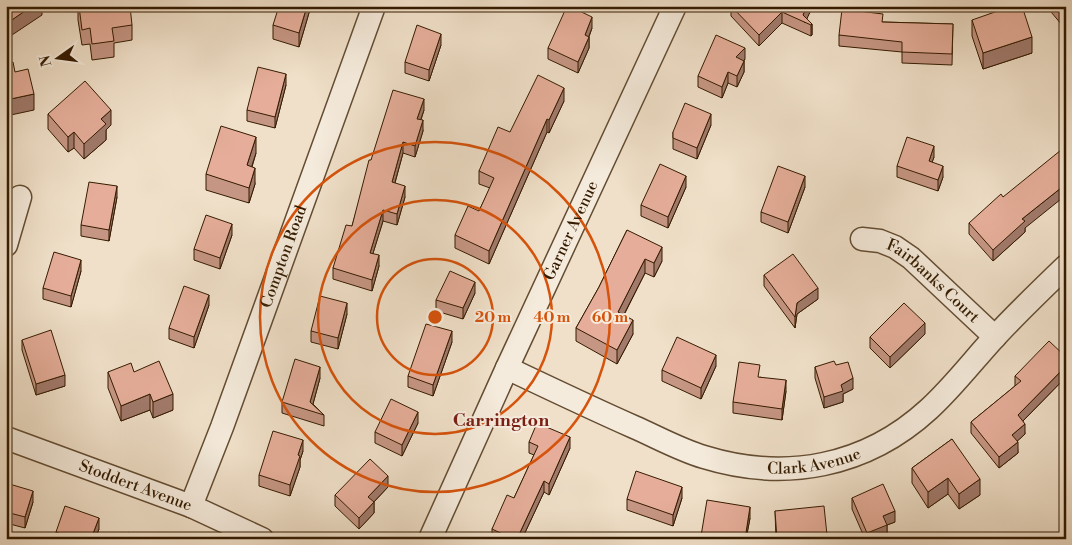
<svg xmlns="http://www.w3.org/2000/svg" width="1072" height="545" font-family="'Libre Bodoni',serif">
  <rect width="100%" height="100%" fill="#f0e0c9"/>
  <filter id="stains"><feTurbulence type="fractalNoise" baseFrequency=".004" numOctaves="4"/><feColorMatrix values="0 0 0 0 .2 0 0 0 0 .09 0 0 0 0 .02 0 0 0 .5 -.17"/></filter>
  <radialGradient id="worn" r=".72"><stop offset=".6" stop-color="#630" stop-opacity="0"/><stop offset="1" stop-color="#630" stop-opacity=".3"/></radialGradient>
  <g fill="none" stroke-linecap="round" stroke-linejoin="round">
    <defs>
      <g id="street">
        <path id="s1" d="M862 239 880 241 895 247 911 258 995 337"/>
        <path d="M6 245 20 197"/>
        <path id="s2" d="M507 368C549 388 591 408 634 427 657 437 680 450 704 457 785 482 866 467 929 409 952 388 972 362 993 339 1016 314 1041 290 1066 266"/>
        <path id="s3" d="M6 438 191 506 262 539"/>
        <path id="s4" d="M191 506 222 427 374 6"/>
        <path id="s5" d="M430 539 507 368 675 6"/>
      </g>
    </defs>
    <!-- street casing -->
    <use href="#street" stroke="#634c32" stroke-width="25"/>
    <!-- street -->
    <use href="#street" stroke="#f5ebdc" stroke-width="22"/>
  </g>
  <!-- wall -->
  <path fill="#c69684" stroke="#341b00" d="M78 6 132 25V40L114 43V57L92 60 90 44 82 45 78 20Z
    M311 6 299 47 273 39V25Z
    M731 6H810V12L806 19 812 24V35L811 36 782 23 759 46 731 16Z
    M1046 6H1066L1062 25Z
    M972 20 1032 53 983 69 972 36Z
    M883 22 953 24 952 65 902 63V52L839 46V35Z
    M592 28 589 37V48L578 73 548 59V48Z
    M441 45 429 81 405 73V62Z
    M745 59 744 61V72L737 87 728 83 722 98 698 87V76Z
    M286 85 275 128 247 121V110Z
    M564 101 549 133 547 132 489 264 455 248V235L479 211 490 188 479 184V171L510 132Z
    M424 110 421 120 423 131 415 157 403 153 395 183 405 197 397 225 383 221 373 253 379 266 372 291 333 279V268L352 226 371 160Z
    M48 114 111 125 106 130V140L84 159 74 148 68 152 48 129Z
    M711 125 697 159 673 149V132Z
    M256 153 252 167 255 184 249 203 206 190V174Z
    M934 157 932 162 943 177 938 191 897 177V166Z
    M686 187 668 228 641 216V205Z
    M805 187 788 233 761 222V212Z
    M117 197 109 241 81 236V225Z
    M969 223 1025 228V232L993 261 969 234Z
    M627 230 662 261 654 277 645 273 624 315 633 334 617 364 576 341V328L599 287Z
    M232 235 220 269 194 260V249Z
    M81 271 71 307 43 299V288Z
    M764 275 818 299 797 314 795 328 764 286Z
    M475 293 463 319 436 311V300Z
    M209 305 194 348 169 339V328Z
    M347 314 338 349 311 342V331Z
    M925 334 890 368 870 348V337Z
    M22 340 65 386 36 395 22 350Z
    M452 342 433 396 408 387V376Z
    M1066 357V377L1023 421 1025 434 1017 441 1018 453 999 468 971 433V422L1015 386V376Z
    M836 365 853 389 843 394V402L824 408 815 378V367Z
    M716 366 701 399 662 381V370Z
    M108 372H134L173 410 153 418 150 410 121 421 108 388Z
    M760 377 786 391 782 420 733 413V402Z
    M320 378 313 404 324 415V426L282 413V402Z
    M418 423 402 456 375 443V432Z
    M952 439 980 495 959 509 948 494 928 508 912 483V468Z
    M529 442 570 448 549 495 544 492 522 539H492V529L514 498 534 455 529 453Z
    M303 451 300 460V467L290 496 259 486V475Z
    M6 483 33 502 25 528 6 523Z
    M388 487 374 502V513L359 529 335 506V495Z
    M682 498 673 526 627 510V499Z
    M852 498 895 522 887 525V536L880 539H865L852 509Z
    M775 511 827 535V539H776Z
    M1066 517V530H1065V519Z
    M750 518 746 539H701V536Z
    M99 529 95 539H56V532Z"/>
  <!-- shaded-wall -->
  <path fill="#a17a6c" stroke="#341b00" d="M32 6H42V15L6 39V24Z
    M307 6H311L299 47V33Z
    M807 6H810V12L805 23 803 15Z
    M1066 11V22L1062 25V14Z
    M782 12V23L759 46V35Z
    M592 17V28L585 46V35Z
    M812 24V35L811 36V25Z
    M441 34V45L429 81V70Z
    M589 37V48L578 73V62Z
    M1032 37V53L983 69V53Z
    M745 48V59L736 68V57Z
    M744 61V72L737 87V76Z
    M728 72V83L722 98V87Z
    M286 74V85L275 128V117Z
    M564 88V101L549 133V120Z
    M34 94V110L6 116V100Z
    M424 99V110L417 130V119Z
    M111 110V125L106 130V140L84 159V144L101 119Z
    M711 114V125L697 159V148Z
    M547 119V132L489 264V251Z
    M423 120V131L415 157V146Z
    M74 132V148L68 152V137Z
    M256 137V153L247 181V165Z
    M403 142V153L392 193V182Z
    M934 146V157L929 171V161Z
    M943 166V177L938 191V180Z
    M255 168V184L249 203V188Z
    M686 176V187L668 228V217Z
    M805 176V187L788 233V222Z
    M1066 184V195L1025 228V232L993 261V250L1022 219Z
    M117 186V197L109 241V230Z
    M405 186V197L397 225V214Z
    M383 210V221L370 263V253Z
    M232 224V235L220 269V258Z
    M662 247V261L654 277V263Z
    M379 255V266L372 291V280Z
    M645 259V273L618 326V312Z
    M81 260V271L71 307V296Z
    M475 282V293L463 319V308Z
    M818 288V299L797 314 795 328V317L797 303Z
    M209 295V305L194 348V337Z
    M347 303V314L338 349V338Z
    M633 320V334L617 364V350Z
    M925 323V334L890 368V357Z
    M452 331V342L433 396V385Z
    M716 355V366L701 399V388Z
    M1066 366V377L1018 426V415Z
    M320 367V378L311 411 310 402Z
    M65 375V386L36 395V384Z
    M853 378V389L843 394V402L824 408V397L841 385Z
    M786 380V391L782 420V409Z
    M150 394V410L121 421V406Z
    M173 394V410L153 418V402Z
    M418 412V423L402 456V445Z
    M1025 424V434L1012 446V435Z
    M570 437V448L549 495V484Z
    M303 440V451L300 460V467L290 496V485L298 455Z
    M1018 442V453L999 468V457Z
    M388 476V487L368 508V497Z
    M948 478V494L928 508V492Z
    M980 479V495L959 509V494Z
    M544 481V492L522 539H517Z
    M682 487V498L673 526V515Z
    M33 491V502L25 528V517Z
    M374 502V513L359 529V518Z
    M750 507V518L746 539H745Z
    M895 511V522L887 525V536L880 539H867V533L883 516Z
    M99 518V529L95 539H91Z"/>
  <!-- building -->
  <path fill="#e6ae9a" stroke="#341b00" d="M6 6H32L6 24Z
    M79 6H130L132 25 112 28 114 41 92 44 90 28 82 30Z
    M279 6H307L299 33 273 25Z
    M567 6H569L592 17 585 35 589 37 578 62 548 48Z
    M731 6H807L803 15 812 24 811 25 782 12 759 35Z
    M1012 6H1022L1032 37 983 53 972 20Z
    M1056 6H1066V11L1062 14Z
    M842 9 883 14 882 22 953 24 952 54 902 52V42L839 35Z
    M417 25 441 34 429 70 405 62Z
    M716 35 745 48 736 57 744 61 737 76 728 72 722 87 698 76Z
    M13 62 15 72 28 69 34 94 6 100V64Z
    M258 67 286 74 275 117 247 110Z
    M538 75 564 88 549 120 547 119 489 251 455 235 468 206 479 211 494 178 479 171 498 127 510 132Z
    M85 81 111 110 101 119 106 124 84 144 74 132 68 137 48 114Z
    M393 90 424 99 417 119 423 120 415 146 403 142 392 182 405 186 397 214 383 210 370 253 379 255 372 280 333 268 346 225 352 226 369 160H371Z
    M685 103 711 114 697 148 673 138V132Z
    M221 126 256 137 247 165 255 168 249 188 206 174Z
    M907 137 934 146 929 161 943 166 938 180 897 166Z
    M1066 146V184L1022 219 1025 221 993 250 969 223 1001 194 1003 197Z
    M660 164 686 176 668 217 641 205Z
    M778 166 805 176 788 222 761 212Z
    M89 182 117 186 109 230 81 225Z
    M206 215 232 224 220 258 194 249Z
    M627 230 662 247 654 263 645 259 618 312 633 320 617 350 576 328 599 287Z
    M54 252 81 260 71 296 43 288Z
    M793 254 818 288 797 303 795 317 764 275Z
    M450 271 475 282 463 308 436 300Z
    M184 286 209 295 194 337 169 328Z
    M320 296 347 303 338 338 311 331Z
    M904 303 925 323 890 357 870 337Z
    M426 324 452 331 433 385 408 376Z
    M51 330 65 375 36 384 22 340Z
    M677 337 716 355 701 388 662 370Z
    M1049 341 1066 357V366L1018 415 1025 424 1012 435 1018 442 999 457 971 422 1021 381 1015 376Z
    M295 359 320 367 310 402 324 415 282 402Z
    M159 361 173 394 153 402 150 394 121 406 108 372 131 363 134 372Z
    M834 361 836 365 848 362 853 378 841 385 843 391 824 397 815 367Z
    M739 362 760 365 758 377 786 380 782 409 733 402Z
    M391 399 418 412 402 445 375 432Z
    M537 423 570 437 549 484 544 481 517 539H513L492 529 507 495 514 498 538 446 529 442Z
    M273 431 303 440 298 455 300 456 290 485 259 475Z
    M952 439 980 479 959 494 948 478 928 492 912 468Z
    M370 459 388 476 368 497 374 502 359 518 335 495Z
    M636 471 682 487 673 515 627 499Z
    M6 483 33 491 25 517 6 512Z
    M883 484 895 511 883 516 887 525 867 533 852 498Z
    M707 500 750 507 745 539H720L701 536Z
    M65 506 99 518 91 539H74L56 532Z
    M824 506 827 535 788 539H777L775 511Z
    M128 533 145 539H126Z"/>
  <!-- distance rings -->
  <g fill="none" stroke="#d6530b" stroke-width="2.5">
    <circle cx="435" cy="317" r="58"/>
    <circle cx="435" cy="317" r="117"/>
    <circle cx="435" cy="317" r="175"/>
  </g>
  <g text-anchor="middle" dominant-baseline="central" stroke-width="4" stroke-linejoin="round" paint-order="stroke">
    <!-- street labels -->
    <g font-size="16" fill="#341b00" stroke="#f5ebdc">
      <text stroke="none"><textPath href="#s5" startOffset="339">Garner Avenue</textPath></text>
      <text stroke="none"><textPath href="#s4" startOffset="266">Compton Road</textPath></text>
      <text stroke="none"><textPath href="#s1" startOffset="85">Fairbanks Court</textPath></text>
      <text stroke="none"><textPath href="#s2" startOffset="328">Clark Avenue</textPath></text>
      <text stroke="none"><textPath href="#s3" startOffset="138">Stoddert Avenue</textPath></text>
    </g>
    <!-- neighbourhood labels -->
    <g font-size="18" font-weight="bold" fill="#7a1f14" stroke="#f5ebdc">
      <text x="501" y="420">Carrington</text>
    </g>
  </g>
  <circle cx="435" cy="317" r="8" fill="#d6530b" stroke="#f5ebdc" stroke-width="2.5"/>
  <g font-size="15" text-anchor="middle" font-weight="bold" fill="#d6530b" stroke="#f5ebdc" stroke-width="4" stroke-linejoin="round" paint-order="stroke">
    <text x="493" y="322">20 m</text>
    <text x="552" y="322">40 m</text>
    <text x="610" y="322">60 m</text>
  </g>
  <!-- margin -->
  <rect width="1072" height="545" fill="none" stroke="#f0e0c9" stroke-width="25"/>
  <rect x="8" y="8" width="1057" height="530" fill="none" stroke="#341b00" stroke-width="2.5"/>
  <rect x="12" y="12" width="1047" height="520" fill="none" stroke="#341b00"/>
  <!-- north arrow -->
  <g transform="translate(58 58) rotate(256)" stroke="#f5ebdc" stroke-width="4" paint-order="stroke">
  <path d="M0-4L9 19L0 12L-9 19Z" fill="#341b00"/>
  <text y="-8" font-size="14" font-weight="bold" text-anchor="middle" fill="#341b00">N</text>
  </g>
  <rect width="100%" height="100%" filter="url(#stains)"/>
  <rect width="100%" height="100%" fill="url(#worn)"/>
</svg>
